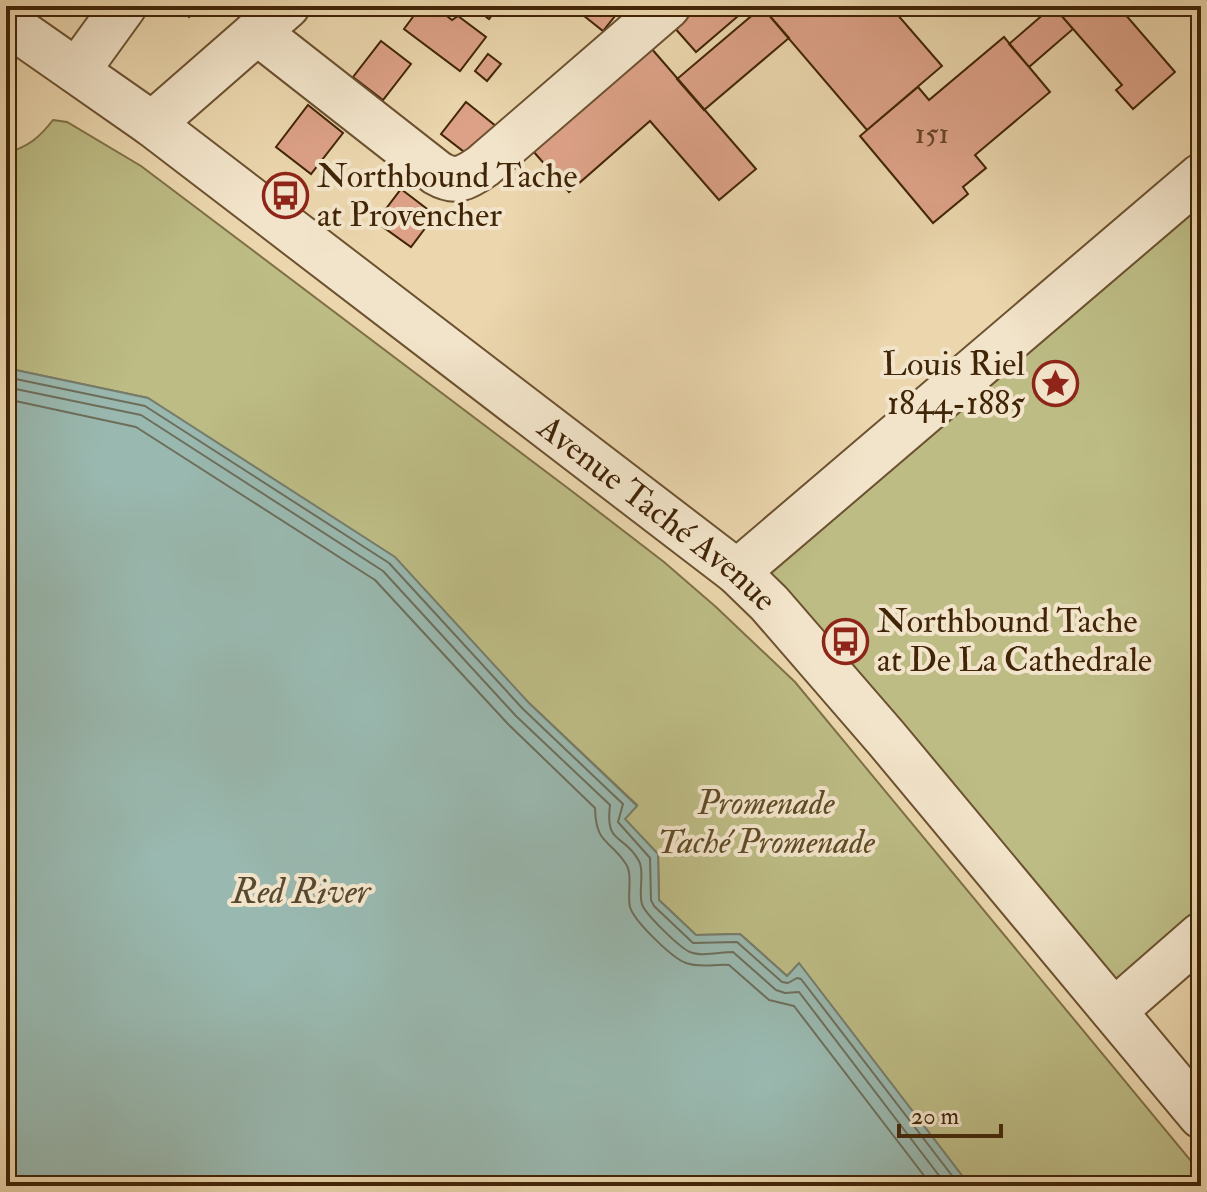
<svg xmlns="http://www.w3.org/2000/svg" width="1207" height="1192" font-family="'IM FELL Double Pica',serif">
  <rect width="100%" height="100%" fill="#ebd6ad"/>
  <filter id="stains"><feTurbulence type="fractalNoise" baseFrequency=".0025" numOctaves="4"/><feColorMatrix values="0 0 0 0 .2 0 0 0 0 .09 0 0 0 0 .02 0 0 0 .5 -.17"/></filter>
  <radialGradient id="worn" r=".72"><stop offset=".6" stop-color="#630" stop-opacity="0"/><stop offset="1" stop-color="#630" stop-opacity=".3"/></radialGradient>
  <!-- green -->
  <path fill="#bdbc85" stroke="#7f7046" stroke-width="2" d="M53 120 67 122 141 166 573 492 664 562 716 607 795 682 1201 1173V1186H970L799 964 787 976 740 934 696 935 659 900 658 854 624 819 637 805 529 703 148 398 6 368V153C28 147 39 138 53 120Z
    M1201 176V934L1114 1011 737 572Z"/>
  <!-- water -->
  <path fill="#99b8af" stroke="#767d6c" stroke-width="2" d="M6 368 148 398 395 557 529 703 637 806 625 819 658 854 659 900 696 935 740 934 787 976 799 963 970 1186H6Z"/>
  <g fill="none" stroke-linecap="round" stroke-linejoin="round">
    <!-- shore -->
    <path stroke="#6d6e5b" stroke-width="2" d="M6 377 145 406 389 563 523 709 623 804 618 822 650 858 651 900 654 906 693 943 737 942 782 982 788 983 797 978 801 979 960 1186
      M6 387 141 415 383 571 516 716 610 805C605 846 624 833 639 861 645 872 638 891 642 904 644 913 680 948 690 952 702 957 720 952 733 952L776 990 785 993 799 992 947 1186
      M6 399 136 427 375 580 508 724 595 808C596 845 609 838 626 864 633 875 627 894 630 907 634 921 672 958 686 963 699 968 715 964 729 965L769 1000 794 1006 932 1186"/>
  </g>
  <!-- building -->
  <path fill="#dca187" stroke="#412507" stroke-width="2" d="M179 6H203L189 17Z
    M421 6H434L452 20 458 16 486 37 460 71 404 29Z
    M472 6H499L489 19Z
    M576 6H623L603 31 574 8Z
    M696 6H739L744 11 696 52 673 26Z
    M761 6H890L942 66 867 130Z
    M1053 6H1118L1175 72 1133 109 1116 90 1122 85Z
    M1053 6 1073 29 1029 67 1009 44Z
    M762 7 789 38 704 110 677 79Z
    M1004 37 1050 92 975 155 986 168 963 187 968 194 933 223 860 136 918 87 929 100Z
    M381 41 411 64 383 100 353 77Z
    M651 48 756 169 719 200 650 121 569 192 533 151Z
    M488 54 501 64 487 81 475 71Z
    M466 102 497 127 472 158 441 134Z
    M308 105 343 133 311 174 276 147Z
    M401 189 435 215 411 247 376 222Z"/>
  <g fill="none" stroke-linecap="round" stroke-linejoin="round">
    <defs>
      <g id="minor">
        <path id="s1" d="M6 22 152 124 737 572 769 603 886 738 1201 1116"/>
        <path d="M257 32 437 173C456 184 466 178 483 166L668 6"/>
        <path d="M77 71 124 6"/>
        <path d="M152 124 287 6"/>
        <path d="M737 572 1201 176"/>
        <path d="M1114 1011 1201 935"/>
      </g>
    </defs>
    <!-- minor casing -->
    <use href="#minor" stroke="#6c5130" stroke-width="48"/>
    <!-- minor -->
    <use href="#minor" stroke="#f2e4ca" stroke-width="44"/>
  </g>
  <!-- icons -->
  <defs>
    <symbol id="bus-ring" viewBox="-11 -11 22 22"><circle r="9.5" fill="#f2e4ca" stroke="#8f2418" stroke-width="1.5"/><path d="M-5-6H5V4H4V6H2V4H-2V6H-4V4H-5ZM-3.5-4V0h7V-4ZM-3.5 1.2v1.5H-2V1.2ZM2 1.2v1.5H3.5V1.2Z" fill="#8f2418"/></symbol>
    <symbol id="sight-ring" viewBox="-11 -11 22 22"><circle r="9.5" fill="#f2e4ca" stroke="#8f2418" stroke-width="1.5"/><path d="M0-6L1.8-2.2L6-1.7L2.9 1.2L3.7 5.4L0 3.3L-3.7 5.4L-2.9 1.2L-6-1.7L-1.8-2.2Z" fill="#8f2418"/></symbol>
  </defs>
  <g fill-rule="evenodd">
    <use href="#bus-ring" x="260" y="170" width="51" height="51"/>
    <use href="#sight-ring" x="1030" y="358" width="51" height="51"/>
    <use href="#bus-ring" x="820" y="616" width="51" height="51"/>
  </g>
  <g text-anchor="middle" dominant-baseline="central" stroke-width="8" stroke-linejoin="round" paint-order="stroke">
    <!-- number labels -->
    <g font-size="30" fill="#684427">
      <text x="932" y="133">151</text>
    </g>
    <!-- poi labels -->
    <g font-size="34" fill="#412507" stroke="#f2e4ca" text-anchor="start">
      <text x="317" y="176">Northbound Tache<tspan x="317" dy="39">at Provencher</tspan></text>
      <text x="1025" y="364" text-anchor="end">Louis Riel<tspan x="1025" dy="39">1844-1885</tspan></text>
      <text x="877" y="621">Northbound Tache<tspan x="877" dy="39">at De La Cathedrale</tspan></text>
    </g>
    <!-- street labels -->
    <g font-size="34" fill="#412507" stroke="#f2e4ca">
      <text stroke="none"><textPath href="#s1" startOffset="816">Avenue Taché Avenue</textPath></text>
    </g>
    <!-- park labels -->
    <g font-size="34" font-style="italic" fill="#604b26" stroke="#f2e4ca">
      <text x="766" y="803">Promenade<tspan x="766" dy="39">Taché Promenade</tspan></text>
    </g>
    <!-- water labels -->
    <g font-size="36" font-style="italic" fill="#574a31" stroke="#f2e4ca">
      <text x="301" y="891">Red River</text>
    </g>
  </g>
  <!-- margin -->
  <rect width="1207" height="1192" fill="none" stroke="#ebd6ad" stroke-width="32"/>
  <rect x="8" y="8" width="1191" height="1176" fill="none" stroke="#412507" stroke-width="4"/>
  <rect x="16" y="16" width="1175" height="1160" fill="none" stroke="#412507" stroke-width="2"/>
  <!-- scale -->
  <path d="M899 1124v12h102v-12" fill="none" stroke="#412507" stroke-width="4"/>
  <text x="911" y="1124" font-size="24" fill="#412507" stroke="#f2e4ca" stroke-width="6" paint-order="stroke">20 m</text>
  <rect width="100%" height="100%" filter="url(#stains)"/>
  <rect width="100%" height="100%" fill="url(#worn)"/>
</svg>
